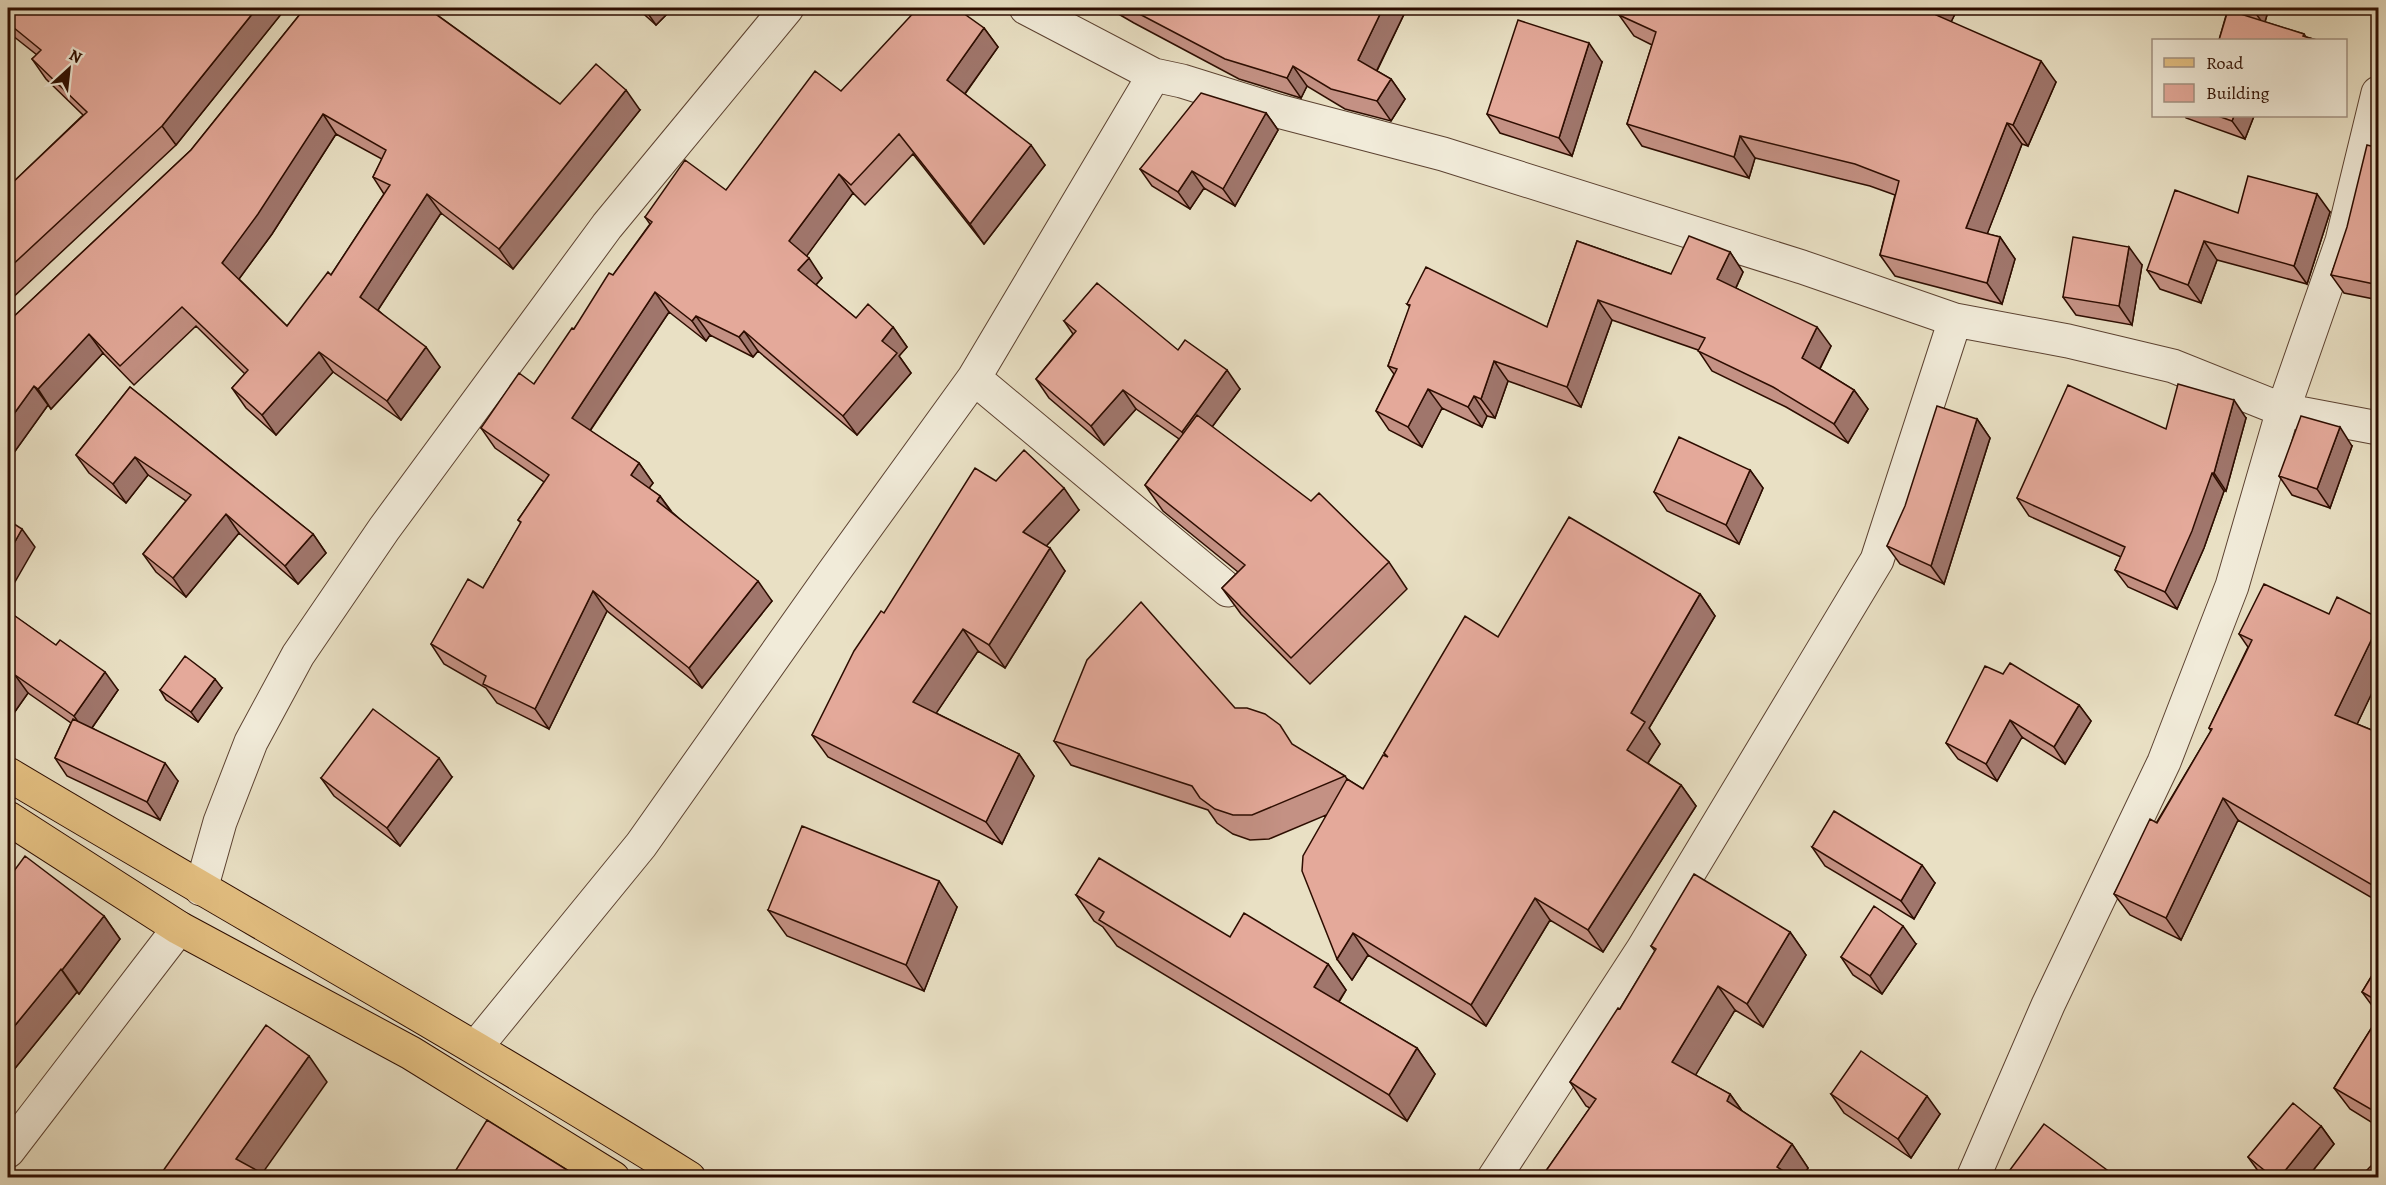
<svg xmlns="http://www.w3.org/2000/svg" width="2386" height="1185" font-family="Alegreya,serif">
  <rect width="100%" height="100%" fill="#e9e0c4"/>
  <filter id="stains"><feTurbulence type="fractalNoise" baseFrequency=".00333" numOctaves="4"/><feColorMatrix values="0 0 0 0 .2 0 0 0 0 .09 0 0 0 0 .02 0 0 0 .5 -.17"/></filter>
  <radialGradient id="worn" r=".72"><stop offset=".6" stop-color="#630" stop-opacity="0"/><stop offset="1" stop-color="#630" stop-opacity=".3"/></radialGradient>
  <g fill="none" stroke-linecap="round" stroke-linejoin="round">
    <defs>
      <path id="street" d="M1026 8 1154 75 1182 81 1278 111 1443 154 1802 267 1955 320 2068 341 2173 366 2283 410 2378 428
        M974 378 1228 590
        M201 889 220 822 251 742 298 655 384 529 607 226 787 8
        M476 1047 641 845 833 573 974 378 1154 75
        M8 1151 179 928
        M1494 1178 1643 949 1877 560 1955 320
        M1973 1178 2048 1005 2164 762 2232 586 2283 410 2342 241 2378 93"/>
      <path id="primary" d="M8 774C234 909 465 1038 689 1178
        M8 818 179 928 411 1053 613 1178"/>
    </defs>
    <!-- street casing -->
    <use href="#street" stroke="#5c4231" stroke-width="35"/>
    <!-- primary casing -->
    <use href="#primary" stroke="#2d0d00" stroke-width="35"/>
    <!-- street -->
    <use href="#street" stroke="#f1ebd9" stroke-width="33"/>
    <!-- primary -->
    <use href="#primary" stroke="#e4c082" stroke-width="33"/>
  </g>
  <!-- wall -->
  <path fill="#c49184" stroke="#2d0d00" stroke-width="1.5" fill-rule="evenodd" d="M8 8H286L176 145 8 302V187L83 115 46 79 32 59 37 55 8 32Z
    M305 8H441L436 14 560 104 640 110 513 269 441 213 378 310 440 367 401 420 333 372 276 435 246 408 232 388 245 374 196 326 134 385 103 353 51 409 48 405 8 461V322L191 150ZM336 134 382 159 373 177 384 194 331 275 287 326 239 279 272 234Z
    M637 8H673L656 25Z
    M1108 8H1329L1339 12 1407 8 1377 71 1391 79 1405 99 1391 121 1345 109 1307 86 1301 98 1239 79 1134 23Z
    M1622 8H1958L1951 22 2056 82 2028 146 2022 144 1987 234 2000 237 2015 259 2002 304 1895 276 1880 255 1895 195 1870 186 1755 158 1749 178 1642 146 1627 124 1652 45 1634 36 1619 15Z
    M2213 8H2269L2265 22 2304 34 2306 37 2317 40H2219L2227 12Z
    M984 28 998 47 965 94 1045 165 984 244 913 154 865 205 853 193 806 256 822 278 816 285 856 318 893 327 907 347 899 356 911 373 857 435 758 351 753 357 710 335 706 341 669 312 590 431 639 463 653 483 649 488 660 496 672 512 772 601 702 688 607 611 549 729 497 703 486 688 444 664 431 644 483 588 521 523 518 520 544 482 495 448 481 428 534 384 650 224 645 217 726 190 841 91Z
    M1602 62 1572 156 1500 133 1487 114Z
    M1266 113 1278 130 1235 206 1204 188 1190 209 1152 186 1140 169Z
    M2185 116H2254L2245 139 2186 118Z
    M2379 148V300L2344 293 2331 275Z
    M2330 212 2307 284 2217 260 2201 303 2160 289 2147 270 2238 213Z
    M1577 241 1671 274 1730 252 1743 272 1736 288 1831 346 1820 369 1854 390 1868 409 1848 443 1786 407 1712 371 1698 350 1612 320 1581 407 1508 381 1495 418 1487 416 1482 427 1442 408 1422 447 1389 430 1376 411 1394 374 1388 366 1410 307 1407 304 1547 327Z
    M2142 265 2132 325 2076 315 2063 297Z
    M1064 321 1178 350 1240 389 1212 427 1389 562 1407 589 1310 684 1241 614 1222 588 1238 572 1163 511 1145 485 1179 439 1136 409 1104 445 1049 398 1036 379 1073 334Z
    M130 387 313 534 326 553 298 584 239 533 186 597 156 572 143 554 186 501 148 475 126 503 89 473 76 455Z
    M2246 418 2226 491H2224L2204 548 2177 609 2128 587 2115 570 2121 557 2029 516 2017 498 2166 429Z
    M1977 419 1990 438 1944 584 1900 564 1887 546Z
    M2352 446 2330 508 2292 495 2279 476Z
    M1750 470 1763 488 1739 544 1667 511 1654 492Z
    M996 481 1079 510 1046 546 1065 571 1005 668 978 651 936 713 1019 754 1034 776 1002 844 828 757 812 735Z
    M1700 594 1715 616 1649 728 1660 744 1648 763 1681 785 1696 806 1603 952 1550 920 1486 1026 1368 955 1352 980 1337 959 1326 815 1269 839 1250 840 1233 834 1217 823 1208 810 1071 765 1054 741 1294 746 1345 776 1347 779 1363 789 1387 757 1384 753 1498 637Z
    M8 606 10 610 9 612 118 690 92 728 178 781 160 820 67 776 55 758 71 723 28 693 14 713 8 709Z
    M2329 614 2379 618V678L2357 724 2379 733V902L2238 820 2181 940 2130 915 2114 894 2211 731 2209 728 2248 647 2239 634Z
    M2003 674 2079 705 2091 721 2065 764 2022 737 1997 781 1958 759 1946 743Z
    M222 688 198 722 166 700 160 690Z
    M452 777 400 846 334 796 321 778Z
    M1812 847 1935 883 1914 919 1825 866Z
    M8 879 104 916 120 939 79 994 77 992 8 1077Z
    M1076 895 1328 964 1346 990 1339 1002 1417 1048 1435 1074 1407 1121 1117 946 1103 927 1094 921Z
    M957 907 924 991 787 936 768 910Z
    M1790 932 1806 955 1763 1027 1735 1010 1695 1075 1730 1094 1742 1111 1792 1144 1808 1168 1802 1178H1541L1590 1108 1586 1106 1570 1082 1620 1009 1655 951 1651 946Z
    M1916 944 1882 994 1853 975 1841 957Z
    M2379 964V1015L2362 992Z
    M2379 1016V1127L2350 1109 2334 1088Z
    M1831 1094 1940 1114 1911 1158 1844 1113Z
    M2321 1126 2334 1144 2307 1178H2264L2261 1175 2248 1157Z"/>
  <!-- shaded-wall -->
  <path fill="#a0766c" stroke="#2d0d00" stroke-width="1.5" d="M257 8H286L176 145 162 126Z
    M423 8H441L432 20Z
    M644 8H673L656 25Z
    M1383 8H1407L1372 80 1358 60Z
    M1934 8H1958L1950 24 1936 15Z
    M2252 8H2269L2264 25Z
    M984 28 998 47 961 99 947 80Z
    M1589 43 1602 62 1572 156 1559 138Z
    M2041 61 2056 82 2028 146 2013 125Z
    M1293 66 1307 86 1301 98 1287 78Z
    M1391 79 1405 99 1391 121 1377 101Z
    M626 90 640 110 513 269 499 249Z
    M1266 113 1278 130 1235 206 1223 189Z
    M323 114 336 134 272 234 236 283 222 263Z
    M2234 116H2254L2245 139 2232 121Z
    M2007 123 2022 144 1981 250 1966 228Z
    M1740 136 1755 158 1749 178 1734 157Z
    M1031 145 1045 165 984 244 970 224Z
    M1192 171 1204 188 1190 209 1178 192Z
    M839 174 853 193 803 261 789 241Z
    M427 194 441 213 374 316 360 297Z
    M2317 194 2330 212 2307 284 2294 266Z
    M2000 237 2015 259 2002 304 1987 283Z
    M2204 241 2217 260 2201 303 2188 285Z
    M2129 247 2142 265 2132 325 2119 306Z
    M1730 252 1743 272 1731 298 1717 279Z
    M809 258 822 278 812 289 798 270Z
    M655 292 669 312 585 438 572 418Z
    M1598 300 1612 320 1581 407 1567 387Z
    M696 316 710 335 706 341 692 321Z
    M893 327 907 347 899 356 911 373 857 435 843 416 882 341Z
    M1817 327 1831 346 1815 378 1802 358Z
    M744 331 758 351 753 357 739 337Z
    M89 334 103 353 51 409 38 389Z
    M426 347 440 367 401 420 387 401Z
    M319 352 333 372 276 435 262 415Z
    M1494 361 1508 381 1495 418 1481 399Z
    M1227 370 1240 389 1195 450 1182 432Z
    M34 386 48 405 8 461V422Z
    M1428 389 1442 408 1422 447 1408 427Z
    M1123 390 1136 409 1104 445 1091 426Z
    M1854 390 1868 409 1848 443 1834 424Z
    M1474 396 1487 416 1482 427 1468 407Z
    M2234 400 2246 418 2226 491 2214 473Z
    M1977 419 1990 438 1944 584 1931 566Z
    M2340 427 2352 446 2330 508 2317 489Z
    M135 457 148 475 126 503 113 484Z
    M639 463 653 483 644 495 631 475Z
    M1750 470 1763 488 1739 544 1726 525Z
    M2212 473 2224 491 2204 548 2177 609 2165 592Z
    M1064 488 1079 510 1039 554 1023 532Z
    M660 496 674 516 657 501Z
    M226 514 239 533 186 597 173 578Z
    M22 529 35 547 8 594V554Z
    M313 534 326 553 298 584 285 566Z
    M1050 548 1065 571 1005 668 989 645Z
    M758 581 772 601 702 688 689 668Z
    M593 591 607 611 549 729 535 709Z
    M1700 594 1715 616 1649 728 1660 744 1642 772 1627 750 1631 713Z
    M2379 624V678L2351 737 2335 715Z
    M963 629 978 651 929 724 913 702Z
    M105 672 118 690 87 735 74 716Z
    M15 675 28 693 14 713 8 704V685Z
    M215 679 222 688 198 722 191 712Z
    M2079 705 2091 721 2065 764 2054 747Z
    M2010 720 2022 737 1997 781 1986 764Z
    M1019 754 1034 776 1002 844 986 822Z
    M439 758 452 777 400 846 387 828Z
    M165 763 178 781 160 820 147 802Z
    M1681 785 1696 806 1603 952 1588 930Z
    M2223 798 2238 820 2181 940 2166 918Z
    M1922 865 1935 883 1914 919 1901 901Z
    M939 881 957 907 924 991 906 965Z
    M1535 898 1550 920 1486 1026 1471 1005Z
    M104 916 120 939 79 994 62 970Z
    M1903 926 1916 944 1882 994 1870 976Z
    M1790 932 1806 955 1763 1027 1747 1004Z
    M1353 933 1368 955 1352 980 1337 959Z
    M1328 964 1346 990 1332 1012 1314 987Z
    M61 969 77 992 8 1077V1034Z
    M1718 986 1735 1010 1689 1086 1672 1062Z
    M1417 1048 1435 1074 1407 1121 1389 1095Z
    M309 1056 327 1082 259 1178 236 1159Z
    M1730 1094 1747 1118 1727 1101Z
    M1927 1096 1940 1114 1911 1158 1898 1139Z
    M2321 1126 2334 1144 2307 1178H2279Z
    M1792 1144 1808 1168 1802 1178H1784L1777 1167Z"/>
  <!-- building -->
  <path fill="#e4a99a" stroke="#2d0d00" stroke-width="1.5" fill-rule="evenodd" d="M8 8H257L162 126 8 269V187L87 112 32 59 41 50 8 23Z
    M305 8H427L560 104 596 64 626 90 499 249 427 194 360 297 426 347 387 401 319 352 262 415 232 388 248 370 182 307 120 366 89 334 38 389 34 386 8 422V322L191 150ZM323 114 386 150 373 177 390 185 331 275 328 272 287 326 222 263 258 214Z
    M918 8H956L984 28 947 80 1031 145 970 224 899 134 851 185 839 174 789 241 809 258 798 270 856 318 868 304 893 327 882 341 897 353 843 416 744 331 739 337 696 316 692 321 655 292 572 418 639 463 631 475 660 496 657 501 758 581 689 668 593 591 535 709 483 684 486 676 431 644 468 579 483 588 521 522 518 520 549 475 481 428 519 373 534 384 572 328 574 329 609 273 613 275 652 222 645 217 685 160 726 190 815 71 841 91Z
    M1128 8H1329L1339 12 1341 8H1383L1358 60 1391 79 1377 101 1331 89 1293 66 1287 78 1225 59Z
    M1622 8H1936L1939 9 1936 15 2041 61 2013 125 2007 123 1966 228 2000 237 1987 283 1880 255 1899 181 1855 164 1740 136 1734 157 1627 124 1656 32 1619 15Z
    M2228 10 2304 34 2303 36 2316 40H2219Z
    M1518 20 1589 43 1559 138 1487 114Z
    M1201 93 1266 113 1223 189 1192 171 1178 192 1140 169Z
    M2218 116H2234L2232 121Z
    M2367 145 2379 148V285L2331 275 2347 227Z
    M2248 176 2317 194 2294 266 2204 241 2188 285 2147 270 2175 190 2238 213Z
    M1689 236 1730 252 1717 279 1817 327 1802 358 1854 390 1834 424 1773 387 1698 351 1705 338 1598 300 1567 387 1494 361 1481 399 1474 396 1468 407 1428 389 1408 427 1376 411 1397 369 1388 366 1410 305 1407 304 1426 267 1547 327 1577 241 1671 274Z
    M2073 237 2129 247 2119 306 2063 297Z
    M1097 283 1178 350 1185 340 1227 370 1182 432 1123 390 1091 426 1036 379 1076 331 1064 321Z
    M2178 384 2234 400 2214 473H2212L2192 531 2165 592 2115 570 2125 547 2017 498 2068 385 2166 429Z
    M130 387 313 534 285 566 226 514 173 578 143 554 191 495 135 457 113 484 76 455Z
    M1937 406 1977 419 1931 566 1887 546 1905 506Z
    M1197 415 1311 501 1319 493 1389 562 1291 658 1222 588 1245 565 1145 485Z
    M2301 416 2340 427 2317 489 2279 476Z
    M1679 437 1750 470 1726 525 1654 492Z
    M1024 450 1064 488 1023 532 1050 548 989 645 963 629 913 702 1019 754 986 822 812 735 854 651 881 611 884 613 975 468 996 481Z
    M1569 517 1700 594 1631 713 1645 722 1627 750 1681 785 1588 930 1535 898 1471 1005 1353 933 1337 959 1302 871 1303 856 1347 779 1363 789 1383 755 1388 757 1384 753 1465 616 1498 637Z
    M8 520 22 529 8 554Z
    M2264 584 2329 614 2337 597 2379 618V624L2335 715 2379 733V889L2223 798 2166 918 2114 894 2150 819 2157 823 2212 729 2209 728 2252 640 2239 634Z
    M1141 602 1235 708H1247L1265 714 1280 725 1292 744 1345 776 1252 815H1233L1215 809 1200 798 1192 786 1054 741 1087 660Z
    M8 611 56 645 60 640 105 672 74 716 15 675 8 685Z
    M185 656 215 679 191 712 160 690Z
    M2010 663 2079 705 2054 747 2010 720 1986 764 1946 743 1985 666 2003 674Z
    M373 709 439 758 387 828 321 778Z
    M73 719 165 763 147 802 55 758Z
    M1834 811 1922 865 1901 901 1812 847Z
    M802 826 939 881 906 965 768 910Z
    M25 856 104 916 62 970 61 969 8 1034V879Z
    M1099 858 1230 937 1244 913 1328 964 1314 987 1417 1048 1389 1095 1099 920 1104 912 1076 895Z
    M1694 874 1790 932 1747 1004 1718 986 1672 1062 1730 1094 1727 1101 1792 1144 1777 1167 1795 1178H1541L1596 1099 1570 1082 1618 1008 1620 1009 1656 949 1651 946Z
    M1874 906 1903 926 1870 976 1841 957Z
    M2379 964V1002L2362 992Z
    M2379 1016V1114L2334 1088Z
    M266 1025 309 1056 236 1159 271 1178H158Z
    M1861 1051 1927 1096 1898 1139 1831 1094Z
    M2293 1103 2321 1126 2279 1178H2274L2248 1157Z
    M487 1120 580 1178H451Z
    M2044 1124 2118 1178H2004Z
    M2379 1158V1178H2370L2365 1172Z"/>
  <!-- margin -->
  <rect width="2386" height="1185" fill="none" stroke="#e9e0c4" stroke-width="30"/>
  <rect x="9" y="9" width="2368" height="1167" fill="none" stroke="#2d0d00" stroke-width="3"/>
  <rect x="15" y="15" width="2356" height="1155" fill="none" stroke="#2d0d00" stroke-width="1.5"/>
  <!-- legend -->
  <rect x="2152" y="39" width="195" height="78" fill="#f1ebd9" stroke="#a39282" stroke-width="1.5"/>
  <rect x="2164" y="58" width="30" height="9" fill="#e4c082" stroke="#a39282" stroke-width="1.5"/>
  <text x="2206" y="69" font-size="18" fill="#2d0d00">Road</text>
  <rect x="2164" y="84" width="30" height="18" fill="#e4a99a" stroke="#a39282" stroke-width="1.5"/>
  <text x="2206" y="99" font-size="18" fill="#2d0d00">Building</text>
  <!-- north arrow -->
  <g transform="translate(69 69) rotate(27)" stroke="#f1ebd9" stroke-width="4.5" paint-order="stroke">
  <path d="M0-4.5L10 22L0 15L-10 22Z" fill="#2d0d00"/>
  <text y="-9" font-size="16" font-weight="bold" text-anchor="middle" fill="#2d0d00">N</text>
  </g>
  <rect width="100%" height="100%" filter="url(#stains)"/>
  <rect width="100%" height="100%" fill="url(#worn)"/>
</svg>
